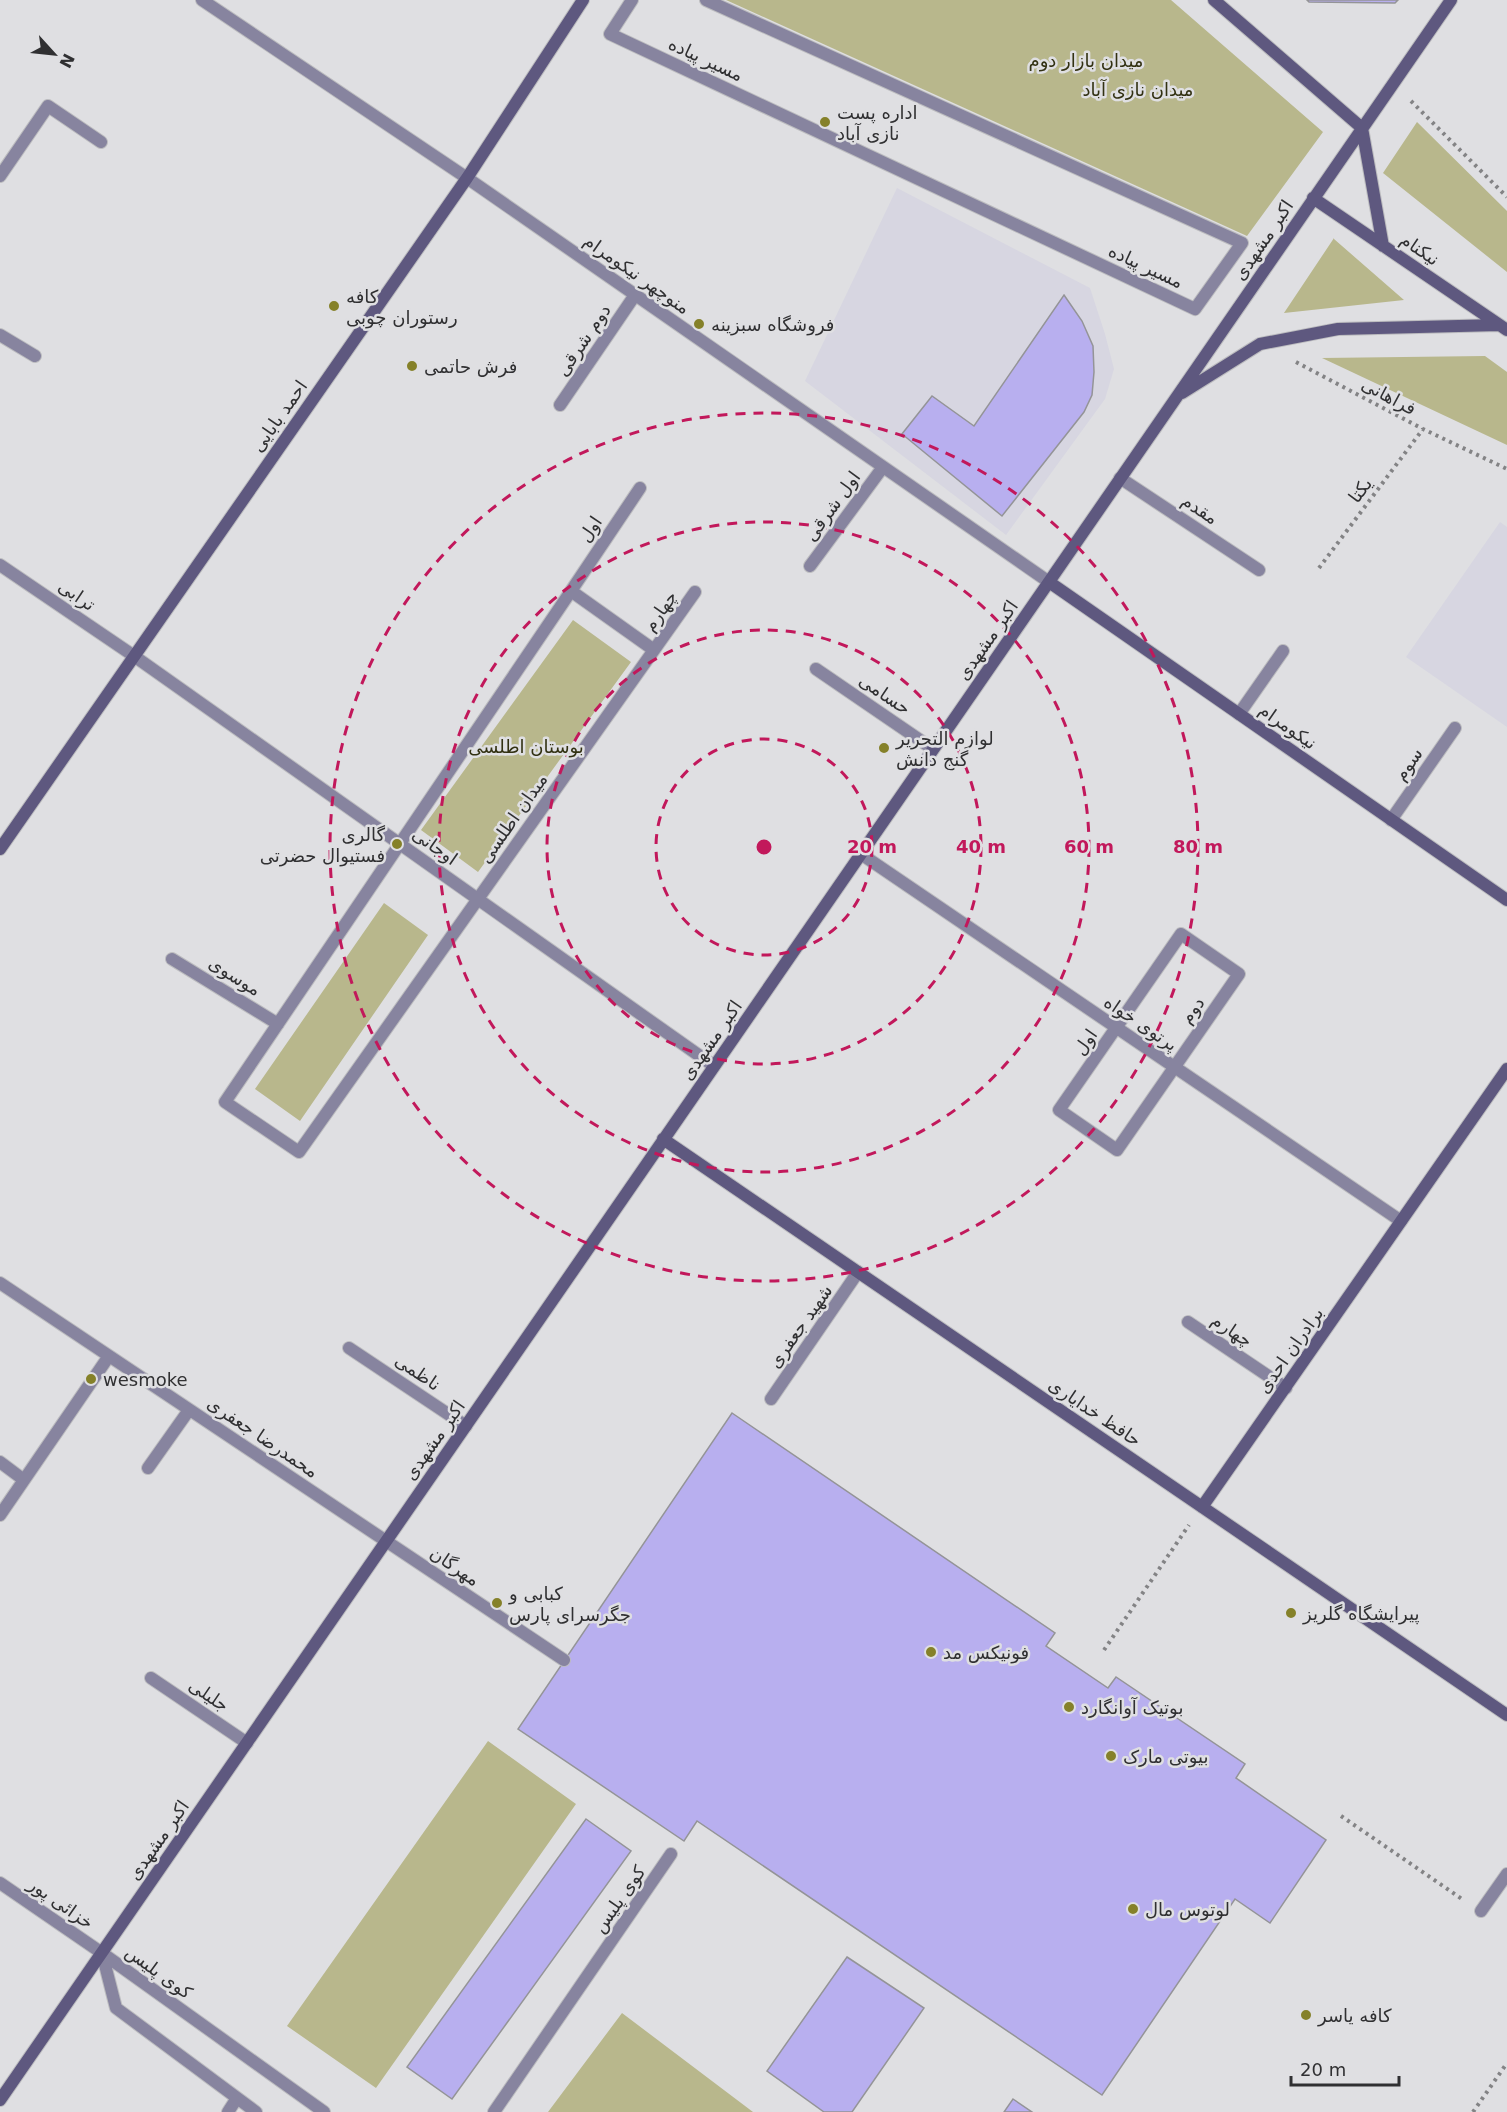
<svg xmlns="http://www.w3.org/2000/svg" width="1507" height="2112" font-family="'DejaVu Sans','Noto Sans Arabic',sans-serif">
  <rect width="100%" height="100%" fill="#dfdfe2"/>
  <!-- built -->
  <path fill="#d7d6e1" d="M897 188 1090 288 1105 334 1114 369 1105 399 1006 535 805 381Z
    M1500 522 1507 527V727L1406 657Z"/>
  <!-- green -->
  <path fill="#b8b78c" d="M726 0H1171L1323 132 1247 236Z
    M1417 122 1507 211V272L1383 173Z
    M1334 238V239L1404 300 1284 313Z
    M1485 356 1507 372V445L1322 358Z
    M573 620 631 662 478 872 421 830Z
    M384 903 428 935 300 1121 255 1089Z
    M488 1741 576 1804 376 2088 287 2026Z
    M622 2013 753 2112H548Z"/>
  <!-- building -->
  <path fill="#b8afef" stroke="#949497" stroke-width="1.5" d="M1307 0H1398L1395 3 1309 2Z
    M1064 295 1082 321 1093 346 1094 372 1092 395 1084 412 1002 516 902 434 932 396 974 426Z
    M732 1413 1055 1633 1046 1646 1108 1688 1116 1677 1245 1764 1236 1778 1326 1840 1270 1923 1235 1899 1102 2095 697 1821 684 1841 518 1729Z
    M586 1819 631 1851 452 2099 407 2067Z
    M847 1957 924 2008 852 2112H824L767 2071Z
    M1013 2099 1032 2112H1004Z"/>
  <g fill="none" stroke-linecap="round" stroke-linejoin="round">
    <defs>
      <path id="lane" d="M102 1953 324 2112
        M102 1953 116 2008 256 2112
        M228 2112 237 2098
        M494 2112 671 1854"/>
      <path id="street" d="M202 0 467 178 1049 582
        M632 0 610 34 1195 309 1242 243 706 0
        M0 176 48 106 101 142
        M0 335 35 356
        M560 405 635 295
        M1120 478 1259 570
        M0 565 134 656 714 1066
        M810 566 883 467
        M571 591 654 650 299 1152 225 1102Z
        M571 591 640 488
        M654 650 695 592
        M816 669 933 749
        M1239 714 1283 651
        M1391 820 1455 728
        M861 854 1401 1221
        M1181 934 1239 974 1117 1150 1059 1110Z
        M172 959 278 1024
        M0 1283 564 1660
        M1188 1322 1286 1388
        M349 1348 466 1426
        M771 1399 858 1272
        M0 1462 24 1480
        M148 1468 189 1410
        M0 1515 109 1356
        M151 1678 247 1743
        M0 1883 102 1953
        M1481 1911 1507 1874"/>
      <path id="secondary" d="M1214 0 1362 128
        M1362 128 1383 246
        M1313 198 1507 330
        M1182 393 1260 344 1338 329 1499 325
        M1049 582 1507 900
        M0 849 467 178 583 0
        M663 1139 1507 1715
        M1202 1507 1507 1069
        M0 2100 1451 0"/>
    </defs>
    <!-- lane casing -->
    <use href="#lane" stroke="#bcbcbf" stroke-width="14"/>
    <!-- street casing -->
    <use href="#street" stroke="#bcbcbf" stroke-width="14"/>
    <!-- secondary casing -->
    <use href="#secondary" stroke="#bcbcbf" stroke-width="14"/>
    <!-- path -->
    <path stroke="#838385" stroke-width="4" stroke-dasharray="3 4.5" stroke-linecap="butt" d="M1411 101 1507 197
      M1296 362 1423 429 1507 469
      M1319 568 1423 429
      M1104 1650 1189 1525
      M1341 1816 1462 1899
      M1473 2112 1507 2063"/>
    <!-- lane -->
    <use href="#lane" stroke="#87849f" stroke-width="12"/>
    <!-- street -->
    <use href="#street" stroke="#87849f" stroke-width="12"/>
    <!-- secondary -->
    <use href="#secondary" stroke="#5e587f" stroke-width="12"/>
  </g>
  <!-- distance rings -->
  <g fill="none" stroke="#c2185b" stroke-width="3" stroke-dasharray="10 8">
    <circle cx="764" cy="847" r="108"/>
    <circle cx="764" cy="847" r="217"/>
    <circle cx="764" cy="847" r="325"/>
    <circle cx="764" cy="847" r="434"/>
  </g>
  <!-- markers -->
  <g fill="#858129" stroke="#dfdfe2" stroke-width="2">
    <circle cx="825" cy="122" r="6"/>
    <circle cx="334" cy="306" r="6"/>
    <circle cx="699" cy="324" r="6"/>
    <circle cx="412" cy="366" r="6"/>
    <circle cx="884" cy="748" r="6"/>
    <circle cx="397" cy="844" r="6"/>
    <circle cx="91" cy="1379" r="6"/>
    <circle cx="497" cy="1603" r="6"/>
    <circle cx="1291" cy="1613" r="6"/>
    <circle cx="931" cy="1652" r="6"/>
    <circle cx="1069" cy="1707" r="6"/>
    <circle cx="1111" cy="1756" r="6"/>
    <circle cx="1133" cy="1909" r="6"/>
    <circle cx="1306" cy="2015" r="6"/>
  </g>
  <g text-anchor="middle" dominant-baseline="central" stroke-width="5" stroke-linejoin="round" paint-order="stroke">
    <!-- street labels -->
    <g font-size="18" fill="#303032" stroke="#dfdfe2">
      <text transform="translate(706 59) rotate(25)">مسیر پیاده</text>
      <text transform="translate(1263 240) rotate(-56)">اکبر مشهدی</text>
      <text transform="translate(1420 249) rotate(34)">نیکنام</text>
      <text transform="translate(1146 266) rotate(25)">مسیر پیاده</text>
      <text transform="translate(637 274) rotate(35)">منوچهر نیکومرام</text>
      <text transform="translate(583 340) rotate(-56)">دوم شرقی</text>
      <text transform="translate(1389 396) rotate(28)">فراهانی</text>
      <text transform="translate(279 416) rotate(-55)">احمد بابایی</text>
      <text transform="translate(1360 490) rotate(-53)">یکتا</text>
      <text transform="translate(832 506) rotate(-54)">اول شرقی</text>
      <text transform="translate(1200 509) rotate(33)">مقدم</text>
      <text transform="translate(590 529) rotate(-56)">اول</text>
      <text transform="translate(77 595) rotate(34)">ترابی</text>
      <text transform="translate(660 611) rotate(-55)">چهارم</text>
      <text transform="translate(987 640) rotate(-55)">اکبر مشهدی</text>
      <text transform="translate(885 694) rotate(34)">حسامی</text>
      <text transform="translate(1288 726) rotate(35)">نیکومرام</text>
      <text transform="translate(1408 764) rotate(-55)">سوم</text>
      <text transform="translate(513 818) rotate(-55)">میدان اطلسی</text>
      <text transform="translate(435 846) rotate(35)">اوجانی</text>
      <text transform="translate(235 976) rotate(32)">موسوی</text>
      <text transform="translate(1192 1010) rotate(-55)">دوم</text>
      <text transform="translate(1141 1023) rotate(34)">پرتوی خواه</text>
      <text transform="translate(711 1040) rotate(-55)">اکبر مشهدی</text>
      <text transform="translate(1085 1042) rotate(-55)">اول</text>
      <text transform="translate(800 1326) rotate(-55)">شهید جعفری</text>
      <text transform="translate(1232 1330) rotate(34)">چهارم</text>
      <text transform="translate(1290 1350) rotate(-55)">برادران احدی</text>
      <text transform="translate(418 1372) rotate(34)">ناظمی</text>
      <text transform="translate(1095 1412) rotate(34)">حافظ خدایاری</text>
      <text transform="translate(263 1437) rotate(34)">محمدرضا جعفری</text>
      <text transform="translate(434 1440) rotate(-55)">اکبر مشهدی</text>
      <text transform="translate(455 1566) rotate(34)">مهرگان</text>
      <text transform="translate(209 1695) rotate(34)">جلیلی</text>
      <text transform="translate(158 1840) rotate(-55)">اکبر مشهدی</text>
      <text transform="translate(619 1899) rotate(-55)">کوی پلیس</text>
      <text transform="translate(61 1903) rotate(35)">خزائی پور</text>
      <text transform="translate(159 1972) rotate(36)">کوی پلیس</text>
    </g>
    <!-- park labels -->
    <g font-size="18" fill="#323112" stroke="#dfdfe2">
      <text x="1086" y="60">میدان بازار دوم</text>
      <text x="1138" y="89">میدان نازی آباد</text>
      <text x="526" y="746">بوستان اطلسی</text>
    </g>
    <!-- poi labels -->
    <g font-size="18" fill="#303032" stroke="#dfdfe2" text-anchor="start">
      <text x="837" y="112">اداره پست<tspan x="837" dy="21">نازی آباد</tspan></text>
      <text x="346" y="296">کافه<tspan x="346" dy="21">رستوران چوبی</tspan></text>
      <text x="711" y="324">فروشگاه سبزینه</text>
      <text x="424" y="366">فرش حاتمی</text>
      <text x="896" y="738">لوازم التحریر<tspan x="896" dy="21">گنج دانش</tspan></text>
      <text x="385" y="834" text-anchor="end">گالری<tspan x="385" dy="21">فستیوال حضرتی</tspan></text>
      <text x="103" y="1379">wesmoke</text>
      <text x="509" y="1593">کبابی و<tspan x="509" dy="21">جگرسرای پارس</tspan></text>
      <text x="1303" y="1613">پیرایشگاه گلریز</text>
      <text x="943" y="1652">فونیکس مد</text>
      <text x="1081" y="1707">بوتیک آوانگارد</text>
      <text x="1123" y="1756">بیوتی مارک</text>
      <text x="1145" y="1909">لوتوس مال</text>
      <text x="1318" y="2015">کافه یاسر</text>
    </g>
  </g>
  <circle cx="764" cy="847" r="9" fill="#c2185b" stroke="#dfdfe2" stroke-width="3"/>
  <g font-size="18" text-anchor="middle" font-weight="bold" fill="#c2185b" stroke="#dfdfe2" stroke-width="5" stroke-linejoin="round" paint-order="stroke">
    <text x="872" y="853">20 m</text>
    <text x="981" y="853">40 m</text>
    <text x="1089" y="853">60 m</text>
    <text x="1198" y="853">80 m</text>
  </g>
  <!-- north arrow -->
  <g transform="translate(54 54) rotate(117)" stroke="#dfdfe2" stroke-width="4.5" paint-order="stroke">
  <path d="M0-4.5L10 22L0 15L-10 22Z" fill="#303032"/>
  <text y="-9" font-size="16" font-weight="bold" text-anchor="middle" fill="#303032">N</text>
  </g>
  <!-- scale -->
  <path d="M1291 2076v9h108v-9" fill="none" stroke="#303032" stroke-width="3"/>
  <text x="1300" y="2076" font-size="18" fill="#303032" stroke="#dfdfe2" stroke-width="4.5" paint-order="stroke">20 m</text>
</svg>
